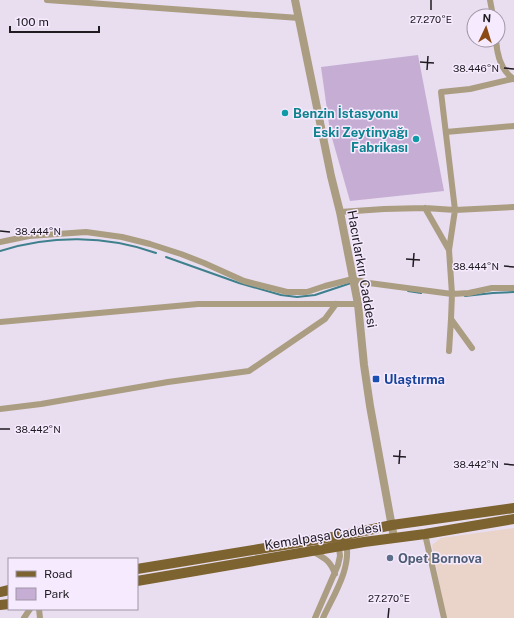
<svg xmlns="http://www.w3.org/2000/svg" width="514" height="618" font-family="'Public Sans',sans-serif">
  <rect width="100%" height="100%" fill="#e9ddf0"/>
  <!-- industrial -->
  <path fill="#ead3c8" d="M514 528V618H446L432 545 441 538Z"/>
  <!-- green -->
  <path fill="#c5add4" d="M418 55 444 191 350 201 330 131 321 67Z"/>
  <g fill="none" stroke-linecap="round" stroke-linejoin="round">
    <!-- stream -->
    <path stroke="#3f808d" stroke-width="2" d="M0 251C50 235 106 235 156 253
      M166 257 239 283 281 295 297 297 315 295 351 283
      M408 291 421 293
      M465 296 493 293 514 292"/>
    <!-- minor -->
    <path stroke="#ab9d82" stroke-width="6" d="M47 0 299 18
      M490 0 493 16
      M496 40C497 55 501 71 514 79
      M446 132 514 126
      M425 208 449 250
      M340 212 384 209 425 208 455 210 514 207
      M0 242 29 236 86 232 122 237 150 244 181 254 204 263 244 281 287 292H307L325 286 353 279 369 283 452 294 469 293 492 288H514
      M451 319 452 294 449 250 455 210 441 92 470 89 512 79
      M0 322 198 304H358
      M449 351 451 319 472 348
      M0 409 41 404 168 382 249 371 325 319 336 304
      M425 534 444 618
      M312 551C324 558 330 560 335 574
      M39 609 40 618
      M24 618 30 609
      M315 618 338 565 340 556 339 547
      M323 618C333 596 352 568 346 542"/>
    <!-- tertiary -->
    <path stroke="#ab9d82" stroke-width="8" d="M295 0 331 176 340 212 358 304 364 365 370 406 394 538"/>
    <!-- primary -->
    <path stroke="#7c632f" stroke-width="10" d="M137 569 345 535 392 525 514 508
      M137 581 364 542 425 534 514 519
      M0 592 9 590
      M0 605 9 604"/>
  </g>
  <!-- ticks -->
  <path fill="none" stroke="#1f1b21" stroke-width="1.5" d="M431 10V0M420 62 434 63M504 68 514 69M427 70 428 56M0 231 10 232M406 259 420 260M504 266 514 267M413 267 414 253M0 429H10M393 456 406 457M399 464 400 450M504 464 514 465M388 618 389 608"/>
  <!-- markers -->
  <g fill="#0f9aa8" stroke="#f6eafe" stroke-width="1.5">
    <circle cx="285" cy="113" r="4"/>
    <circle cx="416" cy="139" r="4"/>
  </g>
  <rect fill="#1a4fb4" stroke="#f6eafe" stroke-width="1.5" x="372" y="375" width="8" height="8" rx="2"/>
  <circle fill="#5c6f8a" stroke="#f6eafe" stroke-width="1.5" cx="390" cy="558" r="4"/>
  <g text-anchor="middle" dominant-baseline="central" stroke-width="3" stroke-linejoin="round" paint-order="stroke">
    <!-- culture labels -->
    <g font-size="13" font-weight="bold" fill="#0d838f" stroke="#f6eafe" text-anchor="start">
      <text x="293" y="113">Benzin İstasyonu</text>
      <text x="408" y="132" text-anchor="end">Eski Zeytinyağı<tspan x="408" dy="15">Fabrikası</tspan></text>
    </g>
    <!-- street labels -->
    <g font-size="13" fill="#1f1b21" stroke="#f6eafe">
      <text transform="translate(362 269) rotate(80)">Hacırlarkırı Caddesi</text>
      <text transform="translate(323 536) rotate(-9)">Kemalpaşa Caddesi</text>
    </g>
    <!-- transit labels -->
    <g font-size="13" font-weight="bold" fill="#164399" stroke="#f6eafe" text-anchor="start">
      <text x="384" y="379">Ulaştırma</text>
    </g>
    <!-- service labels -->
    <g font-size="13" font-weight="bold" fill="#4e5e75" stroke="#f6eafe" text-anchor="start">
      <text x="398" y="558">Opet Bornova</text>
    </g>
  </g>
  <g font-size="10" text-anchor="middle" fill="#1f1b21" stroke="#f6eafe" stroke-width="3" stroke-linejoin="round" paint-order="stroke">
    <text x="431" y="23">27.270°E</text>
    <text x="476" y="72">38.446°N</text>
    <text x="38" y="235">38.444°N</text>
    <text x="476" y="270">38.444°N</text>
    <text x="38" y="433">38.442°N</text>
    <text x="476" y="468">38.442°N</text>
    <text x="389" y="602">27.270°E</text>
  </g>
  <!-- legend -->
  <rect x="8" y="558" width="130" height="52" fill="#f6eafe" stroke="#a097a6"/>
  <rect x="16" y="571" width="20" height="6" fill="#7c632f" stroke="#a097a6"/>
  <text x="44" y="578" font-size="12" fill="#1f1b21">Road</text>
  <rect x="16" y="588" width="20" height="12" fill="#c5add4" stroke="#a097a6"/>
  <text x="44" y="598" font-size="12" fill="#1f1b21">Park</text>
  <!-- north arrow -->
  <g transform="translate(486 28) rotate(4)"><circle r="19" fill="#f6eafe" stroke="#a097a6"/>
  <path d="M0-3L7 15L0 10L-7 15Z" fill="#8b4916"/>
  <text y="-6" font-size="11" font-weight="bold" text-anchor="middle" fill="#1f1b21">N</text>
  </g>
  <!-- scale -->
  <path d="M10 26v6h89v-6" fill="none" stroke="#1f1b21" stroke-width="2"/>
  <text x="16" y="26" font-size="12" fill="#1f1b21" stroke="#f6eafe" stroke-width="3" paint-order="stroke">100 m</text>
</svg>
